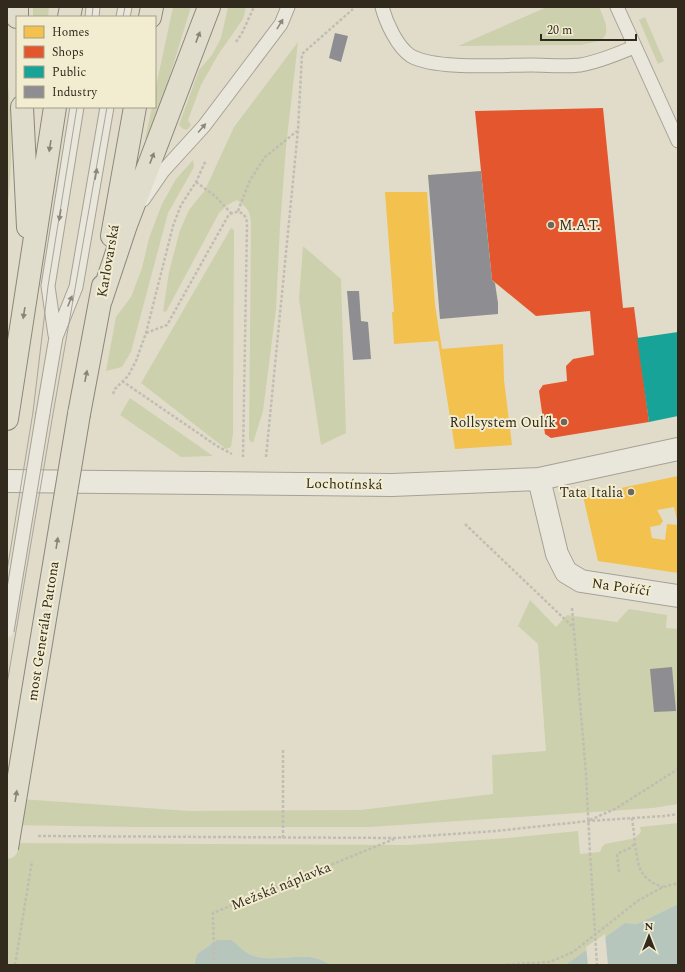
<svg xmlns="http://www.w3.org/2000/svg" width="685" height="972" font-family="Spectral,serif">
  <rect width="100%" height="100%" fill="#e1dcca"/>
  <!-- green -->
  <path fill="#cdd0ad" d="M33 7H49L48 17H33Z
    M173 7H191L150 140 145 139 152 107H155V91Z
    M228 7H246L243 19 218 55 201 85 188 120 191 125 187 130 183 129 179 125 199 70 212 55 221 38Z
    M547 7H599C603 16 612 33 601 40 596 43 587 43 582 45L458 46Z
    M645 17 664 61 658 64 639 20Z
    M298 42 286 147 280 226 276 309 263 411 253 443 249 440 251 221C250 211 246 206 237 200L227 205 219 213 166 312 163 311 169 272 180 230 189 210 205 190 234 127Z
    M7 75C12 119 13 166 7 210Z
    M193 160 194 167 168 213 131 352 122 367 106 371 116 317 131 297 142 268 149 238 162 204 176 179Z
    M231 228 234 230 233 434 231 447 226 449 141 383Z
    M303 246 341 279 346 433 321 445 299 299Z
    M130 398 213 456 181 457 120 415Z
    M530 600 556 627 567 615 617 622 629 609 667 615 666 628 678 629V804L653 808 370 827H133L7 825V798L189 811 360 810 493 794 492 755 546 751 538 644 518 626Z
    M678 823V904L637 924 625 923 565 965H330C308 947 274 966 249 954 243 951 237 944 232 940H217L197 954 194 965H7V843L408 845 508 838 578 831 580 854 600 852 602 847 605 844 631 839 635 838 641 832 640 827Z"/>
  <!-- water -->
  <path fill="#b6c6bd" d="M678 904V965H565L625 923 637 924Z
    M217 940H232C237 944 243 951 249 954 274 966 308 947 330 965H194L197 954Z"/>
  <!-- pier -->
  <path fill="#e1dcca" d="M605 934 608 965H588L586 947Z"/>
  <!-- homes -->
  <path fill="#f2c14e" d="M385 192H427L435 305 442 349 503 344 504 380 512 445 455 449 438 341 394 344 392 312H394Z
    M678 476V524L674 507 657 510 663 521 660 525 650 527 652 538 665 540 667 524 678 525V573L598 561 583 496Z"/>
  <!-- shops -->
  <path fill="#e4572e" d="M603 108 623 308 634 307 649 422 551 438 545 434 539 391 543 385 567 381 566 366 573 359 594 355 590 311 536 316 492 280 475 111Z"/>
  <!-- public -->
  <path fill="#17a398" d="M678 332V416L649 422 637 338Z"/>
  <!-- industry -->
  <path fill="#8d8d92" d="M335 33 348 36 341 62 329 58Z
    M481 171 492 280 495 283 498 303V314L440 319 428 175Z
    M347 291H359L361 321 368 322 371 359 353 360Z
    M672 667 676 711 654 712 650 669Z"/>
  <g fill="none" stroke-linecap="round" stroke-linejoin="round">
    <defs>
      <path id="lane" d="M382 7C386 22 397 47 411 56 436 70 501 65 531 65 547 65 564 67 580 65 599 62 617 54 634 47
        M617 7 678 141
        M92 17 93 7
        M123 17 125 7
        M143 200 163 171 204 126 281 24 288 7
        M55 335 48 286 77 107
        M43 413 56 337 76 287 107 107"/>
      <path id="street" d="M539 479 557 554 566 572 581 581 678 596
        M7 481 392 485 539 479 678 449"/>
      <path id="primary" d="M17 7V17
        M69 17 71 7
        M150 17 152 7
        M22 107 28 227
        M112 236 135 107
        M101 300 126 225 209 7
        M79 414 103 286
        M7 419 55 107"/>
    </defs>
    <!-- lane casing -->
    <use href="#lane" stroke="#a6a194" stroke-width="15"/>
    <!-- street casing -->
    <use href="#street" stroke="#a6a194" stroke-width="24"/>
    <!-- primary casing -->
    <use href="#primary" stroke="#8b867a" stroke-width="24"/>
    <!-- path -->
    <path stroke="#c1bdb3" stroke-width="2.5" stroke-dasharray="3 2" stroke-linecap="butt" d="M236 42 242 33 254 7
      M196 182 215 196 231 213
      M238 211 250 180 265 157 297 131
      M146 333 167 325 228 216C237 208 247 213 247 224L243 457
      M122 381 217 446 232 454
      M113 394 115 389 128 376 136 361 146 333 173 226 181 205 196 182 206 160
      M266 457 298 130 302 54 353 9
      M465 524 574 628
      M572 608 586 774 590 853
      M283 750V838
      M632 818C634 830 636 862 641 871 646 879 653 884 663 887
      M590 820 615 809 678 769
      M38 836 396 838 496 831 588 821 664 816 678 814
      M619 872 617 854 630 848 634 844
      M214 965 213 913 394 839
      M502 965 550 962 573 952 639 900 663 887 678 883"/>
    <!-- lane -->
    <use href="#lane" stroke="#e9e6dc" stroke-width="13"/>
    <!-- street -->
    <use href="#street" stroke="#e9e6dc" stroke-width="22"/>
    <!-- primary -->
    <use href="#primary" stroke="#e0ddcd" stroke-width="22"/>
    <!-- tram -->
    <path stroke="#a8a59c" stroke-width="1" d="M92 17 93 7
      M123 17 125 7
      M7 571 33 412 48 286 77 107
      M7 684 53 414 107 107"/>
    <defs>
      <path id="lane-bridge" d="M7 631 43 413"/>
      <path id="primary-bridge" d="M7 848 79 414"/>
    </defs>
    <!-- lane-bridge casing -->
    <use href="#lane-bridge" stroke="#a6a194" stroke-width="15" stroke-linecap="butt"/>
    <!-- primary-bridge casing -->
    <use href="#primary-bridge" stroke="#8b867a" stroke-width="24" stroke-linecap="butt"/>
    <!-- path-bridge -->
    <path stroke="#c1bdb3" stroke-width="2.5" stroke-dasharray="3 2" stroke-linecap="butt" d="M590 853 597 965
      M15 965 32 861"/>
    <!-- lane-bridge -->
    <use href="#lane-bridge" stroke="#e9e6dc" stroke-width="13"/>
    <!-- primary-bridge -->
    <use href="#primary-bridge" stroke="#e0ddcd" stroke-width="22"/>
  </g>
  <!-- one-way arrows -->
  <defs><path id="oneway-solid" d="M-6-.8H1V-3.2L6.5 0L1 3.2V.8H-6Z"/></defs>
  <g fill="#8e887c">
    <use href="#oneway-solid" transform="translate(280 24) rotate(-59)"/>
    <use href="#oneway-solid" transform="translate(202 128) rotate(-49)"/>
    <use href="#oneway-solid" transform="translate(96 174) rotate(-80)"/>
    <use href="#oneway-solid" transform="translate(60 215) rotate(99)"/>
    <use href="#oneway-solid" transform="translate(70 301) rotate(-68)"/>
  </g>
  <g fill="#898475">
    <use href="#oneway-solid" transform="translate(198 37) rotate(-69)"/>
    <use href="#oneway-solid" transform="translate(50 146) rotate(99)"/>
    <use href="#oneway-solid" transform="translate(152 158) rotate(-69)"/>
    <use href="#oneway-solid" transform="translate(24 313) rotate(99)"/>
    <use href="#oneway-solid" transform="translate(86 376) rotate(-79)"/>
    <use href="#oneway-solid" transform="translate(57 543) rotate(-81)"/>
    <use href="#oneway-solid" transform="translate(16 796) rotate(-81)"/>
  </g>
  <!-- markers -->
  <g fill="#6f685a" stroke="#f2ecd0" stroke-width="1.5">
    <circle cx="551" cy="225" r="4"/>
    <circle cx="564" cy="422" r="4"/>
    <circle cx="631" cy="492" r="4"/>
  </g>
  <g text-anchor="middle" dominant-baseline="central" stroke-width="4" stroke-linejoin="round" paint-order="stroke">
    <!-- poi labels -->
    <g font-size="14" fill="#322a1d" stroke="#f2ecd0" text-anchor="end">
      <text x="559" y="225" text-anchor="start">M.A.T.</text>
      <text x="556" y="422">Rollsystem Oulík</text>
      <text x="623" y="492">Tata Italia</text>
    </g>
    <!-- street labels -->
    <g font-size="14" fill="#322a1d" stroke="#f2ecd0">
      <text transform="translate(108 261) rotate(-80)">Karlovarská</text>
      <text transform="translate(344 484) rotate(1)">Lochotínská</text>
      <text transform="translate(621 587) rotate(8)">Na Poříčí</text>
      <text transform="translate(43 631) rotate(-81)">most Generála Pattona</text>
      <text transform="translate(281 886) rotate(-22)">Mežská náplavka</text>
    </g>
  </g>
  <!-- border -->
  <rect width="685" height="972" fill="none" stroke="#322a1d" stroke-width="16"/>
  <!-- legend -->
  <rect x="16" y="16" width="140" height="92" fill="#f2ecd0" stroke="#a59e88"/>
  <rect x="24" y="26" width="20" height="12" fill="#f2c14e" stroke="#a59e88"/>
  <text x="52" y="36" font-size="12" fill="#322a1d">Homes</text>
  <rect x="24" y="46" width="20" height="12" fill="#e4572e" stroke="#a59e88"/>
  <text x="52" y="56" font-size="12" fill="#322a1d">Shops</text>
  <rect x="24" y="66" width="20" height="12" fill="#17a398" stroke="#a59e88"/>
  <text x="52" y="76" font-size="12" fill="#322a1d">Public</text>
  <rect x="24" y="86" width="20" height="12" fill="#8d8d92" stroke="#a59e88"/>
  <text x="52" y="96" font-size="12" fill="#322a1d">Industry</text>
  <!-- north arrow -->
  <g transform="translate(649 936)" stroke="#f2ecd0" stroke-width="3" paint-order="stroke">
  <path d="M0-3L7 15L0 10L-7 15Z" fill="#322a1d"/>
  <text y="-6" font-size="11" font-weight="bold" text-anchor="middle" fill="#322a1d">N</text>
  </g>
  <!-- scale -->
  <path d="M541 34v6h95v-6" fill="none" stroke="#322a1d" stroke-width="2"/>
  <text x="547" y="34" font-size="12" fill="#322a1d" stroke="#f2ecd0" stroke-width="3" paint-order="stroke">20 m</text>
</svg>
